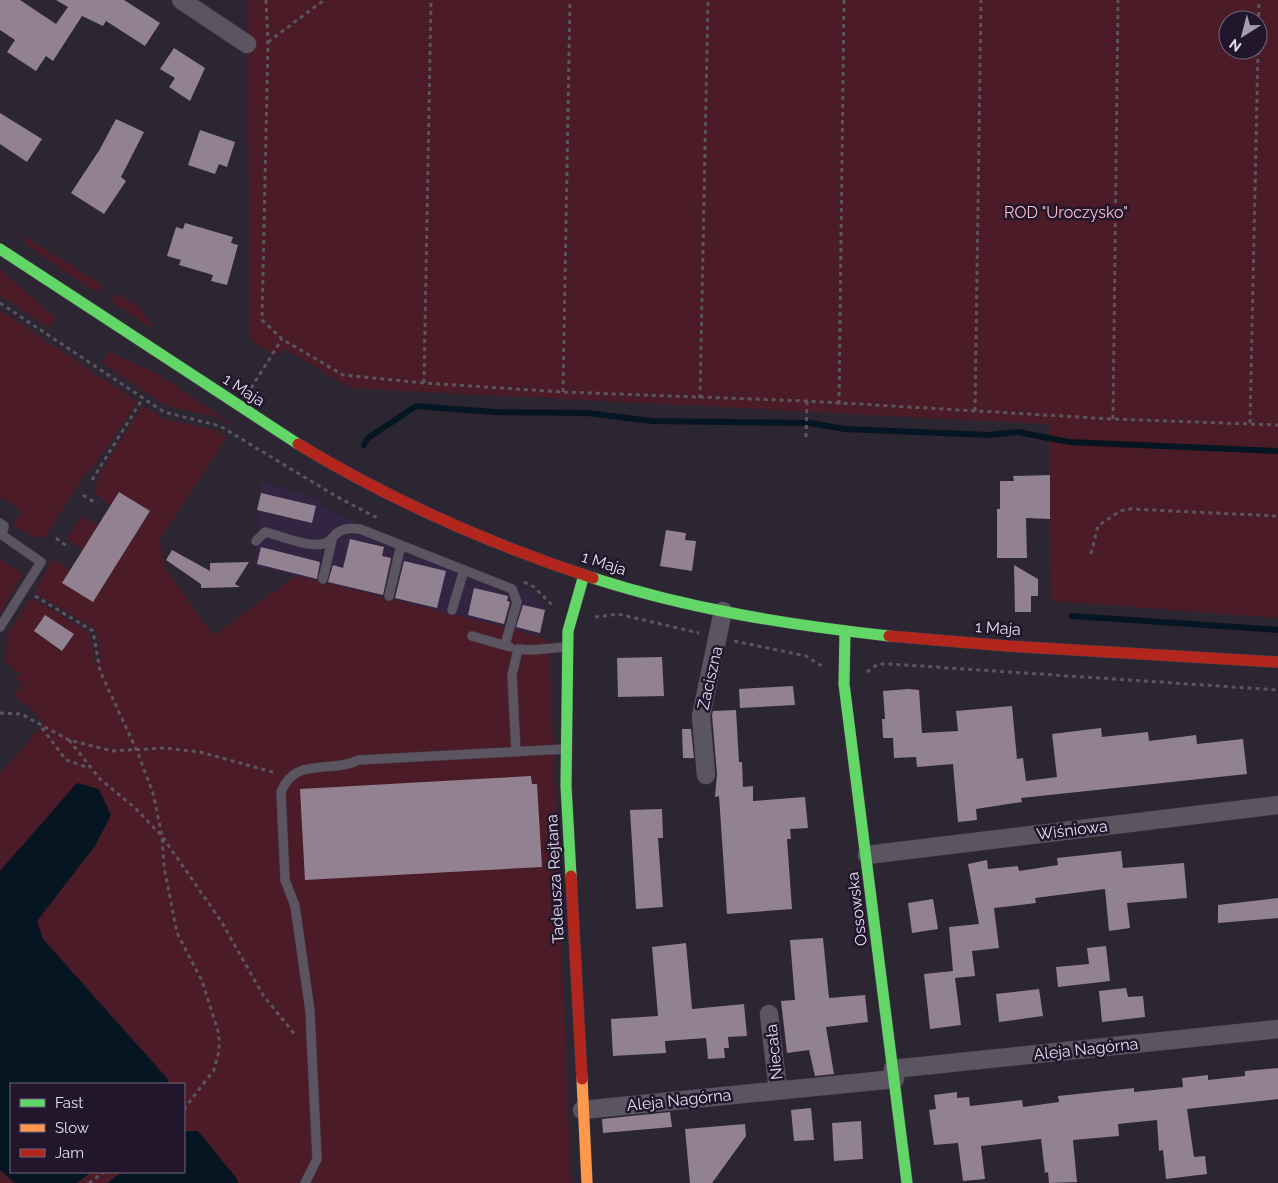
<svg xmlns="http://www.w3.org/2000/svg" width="1278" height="1183" font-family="Raleway,sans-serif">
  <rect width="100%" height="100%" fill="#2c2532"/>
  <!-- built -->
  <path fill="#332441" d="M261 481 320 499V507L527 589 547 609 540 637 254 566Z"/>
  <!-- green -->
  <path fill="#4b1c28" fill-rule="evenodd" d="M247 0H1278V618L1051 601 1049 424 351 388 283 348 276 356 254 343 250 335ZM1228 20H1258V50H1228Z
    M24 236 103 285 101 290 94 291 25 244Z
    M0 270 56 318 49 328 0 296Z
    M116 293 139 307 153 326H148L114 303 113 298Z
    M0 310 138 402 92 469 85 474 45 537H32L13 525 22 511 0 497Z
    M109 352 154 372 231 423 230 425 219 418 165 405 102 363Z
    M143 405 164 419 215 430 227 437 159 541 167 571 213 635 296 576 509 628 549 640 571 1183H0V774L43 724 33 710 13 696 22 684 16 679 20 673 6 663 7 635 29 600 34 599 90 633 95 664 101 658 96 630 35 593V590L53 559 70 570 63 583 93 602 150 512 119 492 111 505 94 493 100 472ZM11 1084H184V1172H11Z
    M82 516 98 526 83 550 67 539Z
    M0 559 23 574 0 614Z"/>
  <!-- water -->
  <path fill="#061522" d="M77 783 99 789 111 815 95 846 37 921 43 939 167 1078 169 1084H11V1172H91L77 1183H15L0 1170V871Z
    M184 1131H198L237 1179 238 1183H107L122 1172H184Z"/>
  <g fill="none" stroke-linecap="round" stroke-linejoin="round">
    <!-- stream -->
    <path stroke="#061522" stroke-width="6" d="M364 445 368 438 416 406 494 412 587 413 652 421 810 423 845 429 990 435 1018 432 1069 442 1278 451
      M1072 616 1278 630"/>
  </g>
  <!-- building -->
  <path fill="#928291" d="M0 0H20L56 24 68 7 56 0H124L160 23 145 46 106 21 103 26 82 16 53 61 46 56 36 71 7 52 15 40 0 30Z
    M174 48 205 68 190 101 169 87 175 78 160 69Z
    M0 113 42 139 27 162 0 144Z
    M116 119 144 132 121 177 126 181 104 214 71 193 100 149Z
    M200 130 235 142 227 167 219 164 215 174 188 165Z
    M185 223 233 237 231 243 238 245 227 285 211 281 213 275 179 265 181 260 167 256 176 227 183 229Z
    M1050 475V519L1026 518 1027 558H997V509H1000V481H1014L1013 476Z
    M119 492 150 511 93 602 62 583Z
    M261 493 316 506 312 523 257 510Z
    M666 530 686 533 685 540 696 541 692 571 660 566Z
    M350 539 384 547 382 556 391 558 383 595 328 582 333 565 343 568Z
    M261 547 320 562 317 579 257 564Z
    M172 550 210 571V563L249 562 235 584 240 587 201 588V584L166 560Z
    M404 561 446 571 437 608 395 598Z
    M1014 565 1038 579V596H1031V612H1015Z
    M474 588 508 596 507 601 510 602 504 624 468 615Z
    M523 605 545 610 540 633 516 627Z
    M45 615 74 634 62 651 34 631Z
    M662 657 664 696 618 697 617 658Z
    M793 686 795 705 740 708 739 689Z
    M908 689 919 690 922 733 958 731 956 711 1012 706 1017 759 1023 758 1026 781 1057 777 1052 734 1101 728 1102 737 1148 732 1149 741 1196 735 1197 744 1243 739 1247 774 1021 798 1022 802 976 809 977 820 958 822 953 764 917 767 916 757 894 758 893 738H883L882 719H885L883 691Z
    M736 710 739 762H742L743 787 753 786V801L805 797 808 828 790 829 791 839H787L792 909 727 914 719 796 715 797 717 774 712 715 713 711Z
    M682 729H691L694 758H683Z
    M531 776 532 784H537L542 867 305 880 300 789Z
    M662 809 663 838H658L663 907 636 909 630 810Z
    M1121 851 1123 868 1184 863 1187 898 1127 903 1130 928 1109 931 1105 889 1035 898 1036 903 994 908 999 948 972 951 975 976 955 978 961 1025 930 1029 924 974 953 971 949 927 979 924 968 864 987 860 988 869 1018 866 1019 871 1058 865 1057 858Z
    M1278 898V918L1218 923V905Z
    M933 899 938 929 912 933 908 903Z
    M823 938 829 998 865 995 868 1022 826 1027 834 1074 815 1076 809 1050 787 1053 781 1001 795 1000 790 940Z
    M686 943 692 1009 744 1004 747 1036 728 1037 729 1048H724L725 1058 708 1059 706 1038 665 1041 666 1053 613 1056 611 1019 658 1016 652 947Z
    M1106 946 1110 981 1058 987 1056 967 1089 964 1087 948Z
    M1126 988 1128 997 1143 996 1145 1017 1102 1022 1099 991Z
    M1039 989 1043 1016 999 1022 996 994Z
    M1278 1068V1099L1187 1109 1194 1157 1205 1156 1207 1174 1166 1179 1163 1150 1159 1151 1157 1120 1118 1124 1119 1136 1073 1140 1077 1182 1049 1183 1048 1172 1045 1173 1041 1139 981 1146 985 1179 963 1181 958 1143 934 1145 929 1110 936 1109 934 1095 957 1092V1098L969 1097 970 1106 1022 1100 1023 1107 1059 1102 1058 1096 1134 1088V1092L1183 1087 1182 1078 1208 1075V1080L1245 1076V1071Z
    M811 1108 814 1140 794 1141 791 1110Z
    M670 1112 672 1127 603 1133 602 1119Z
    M861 1121 863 1159 834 1161 832 1123Z
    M745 1124 746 1136 712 1183H690L685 1129Z"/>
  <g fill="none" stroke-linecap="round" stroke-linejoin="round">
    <defs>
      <path id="lane" d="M0 523 4 526 2 535 41 562 0 627
        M256 541 265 532C282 536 305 547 322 544 330 543 332 537 337 533 343 528 353 528 360 529L512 589 517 602 505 645
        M323 579 332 540
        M389 596 401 545
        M452 610 464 570
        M472 636 510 647
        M516 752 512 675 518 649 531 650 567 647
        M305 1183 317 1159 310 1011 295 906 285 880 281 792C295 756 330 774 359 760L566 749"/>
      <path id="street" d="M181 0 247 44
        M706 775 701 716 723 611
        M867 855 1278 805
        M769 1014 778 1090
        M893 1069 1278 1029
        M582 1110 895 1079"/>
      <path id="fast" d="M0 249 298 444
        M593 578C689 609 789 625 889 636
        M845 631 844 684 907 1183
        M571 876 566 786 568 631 584 575"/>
      <path id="slow" d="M582 1079 587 1183"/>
      <path id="jam" d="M298 444C390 500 490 544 593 578
        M889 636 1007 646 1278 662
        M571 876 582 1079"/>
    </defs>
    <!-- lane casing -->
    <use href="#lane" stroke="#46404c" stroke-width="10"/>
    <!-- street casing -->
    <use href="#street" stroke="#46404c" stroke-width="19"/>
    <!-- fast casing -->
    <use href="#fast" stroke="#46404c" stroke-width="12"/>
    <!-- slow casing -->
    <use href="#slow" stroke="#46404c" stroke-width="12"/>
    <!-- jam casing -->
    <use href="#jam" stroke="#46404c" stroke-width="12"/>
    <!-- path -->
    <path stroke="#5b5560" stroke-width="3" stroke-dasharray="4 4" stroke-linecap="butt" d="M266 0 268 42 262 320 282 339 343 375 424 383 563 392 807 401 1113 419 1278 425
      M1258 32 1259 0
      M268 42 324 0
      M0 303 164 412 220 426 334 495 379 519
      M424 383 431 0
      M251 388 282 339
      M563 392 570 0
      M700 398 708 0
      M839 404 844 0
      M975 411 981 0
      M1113 419 1118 0
      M1250 423 1258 50
      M806 437 807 401
      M92 480 143 398
      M83 495 97 504
      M56 538 69 548
      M1091 554 1098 526 1120 511 1130 509 1278 516
      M524 582 534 587 552 605
      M35 596 93 631 100 671 137 751 153 793 162 836 164 867 177 933 202 981 219 1034V1051L214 1070 184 1109
      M595 617 618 614 699 633
      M734 641 806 656 823 667
      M867 672 878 664H890L1278 690
      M0 713 21 714 69 740 112 751 164 748 200 752 276 773
      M42 728 66 760 89 768
      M69 740 100 779 135 808 162 836 221 921 263 995 296 1036
      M89 1183 104 1172"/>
    <!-- lane -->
    <use href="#lane" stroke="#5a5560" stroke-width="9"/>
    <!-- street -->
    <use href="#street" stroke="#5a5560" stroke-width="18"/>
    <!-- fast -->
    <use href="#fast" stroke="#63d668" stroke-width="11"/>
    <!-- slow -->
    <use href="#slow" stroke="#ff974d" stroke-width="11"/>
    <!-- jam -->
    <use href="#jam" stroke="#b3261e" stroke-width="11"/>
  </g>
  <g text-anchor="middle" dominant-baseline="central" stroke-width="5" stroke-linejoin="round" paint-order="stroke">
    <!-- park labels -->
    <g font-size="16" fill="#fdbec6" stroke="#22162d">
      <text x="1066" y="212">ROD "Uroczysko"</text>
    </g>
    <!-- street labels -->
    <g font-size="16" fill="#e5ddee" stroke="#22162d">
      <text transform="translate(244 390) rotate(33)">1 Maja</text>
      <text transform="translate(604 563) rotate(18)">1 Maja</text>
      <text transform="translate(998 628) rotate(4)">1 Maja</text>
      <text transform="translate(710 678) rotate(-77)">Zaciszna</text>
      <text transform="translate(1072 830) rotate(-7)">Wiśniowa</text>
      <text transform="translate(555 879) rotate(-93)">Tadeusza Rejtana</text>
      <text transform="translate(857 909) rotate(-97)">Ossowska</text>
      <text transform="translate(1086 1049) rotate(-6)">Aleja Nagórna</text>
      <text transform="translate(774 1052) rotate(-96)">Niecała</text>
      <text transform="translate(679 1100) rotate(-6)">Aleja Nagórna</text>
    </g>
  </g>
  <!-- legend -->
  <rect x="10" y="1083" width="175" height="90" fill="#22162d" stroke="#70667a"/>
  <rect x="20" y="1099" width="25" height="8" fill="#63d668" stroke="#70667a"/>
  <text x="55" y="1108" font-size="15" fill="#e5ddee">Fast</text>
  <rect x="20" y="1124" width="25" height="8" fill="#ff974d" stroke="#70667a"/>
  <text x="55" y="1133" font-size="15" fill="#e5ddee">Slow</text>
  <rect x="20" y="1149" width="25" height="8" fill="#b3261e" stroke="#70667a"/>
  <text x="55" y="1158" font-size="15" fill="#e5ddee">Jam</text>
  <!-- north arrow -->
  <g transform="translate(1243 35) rotate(216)"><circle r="24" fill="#22162d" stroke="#70667a"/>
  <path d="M0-4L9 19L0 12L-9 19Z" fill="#a49dac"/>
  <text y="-8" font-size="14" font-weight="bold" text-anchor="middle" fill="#e5ddee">N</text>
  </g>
</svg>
